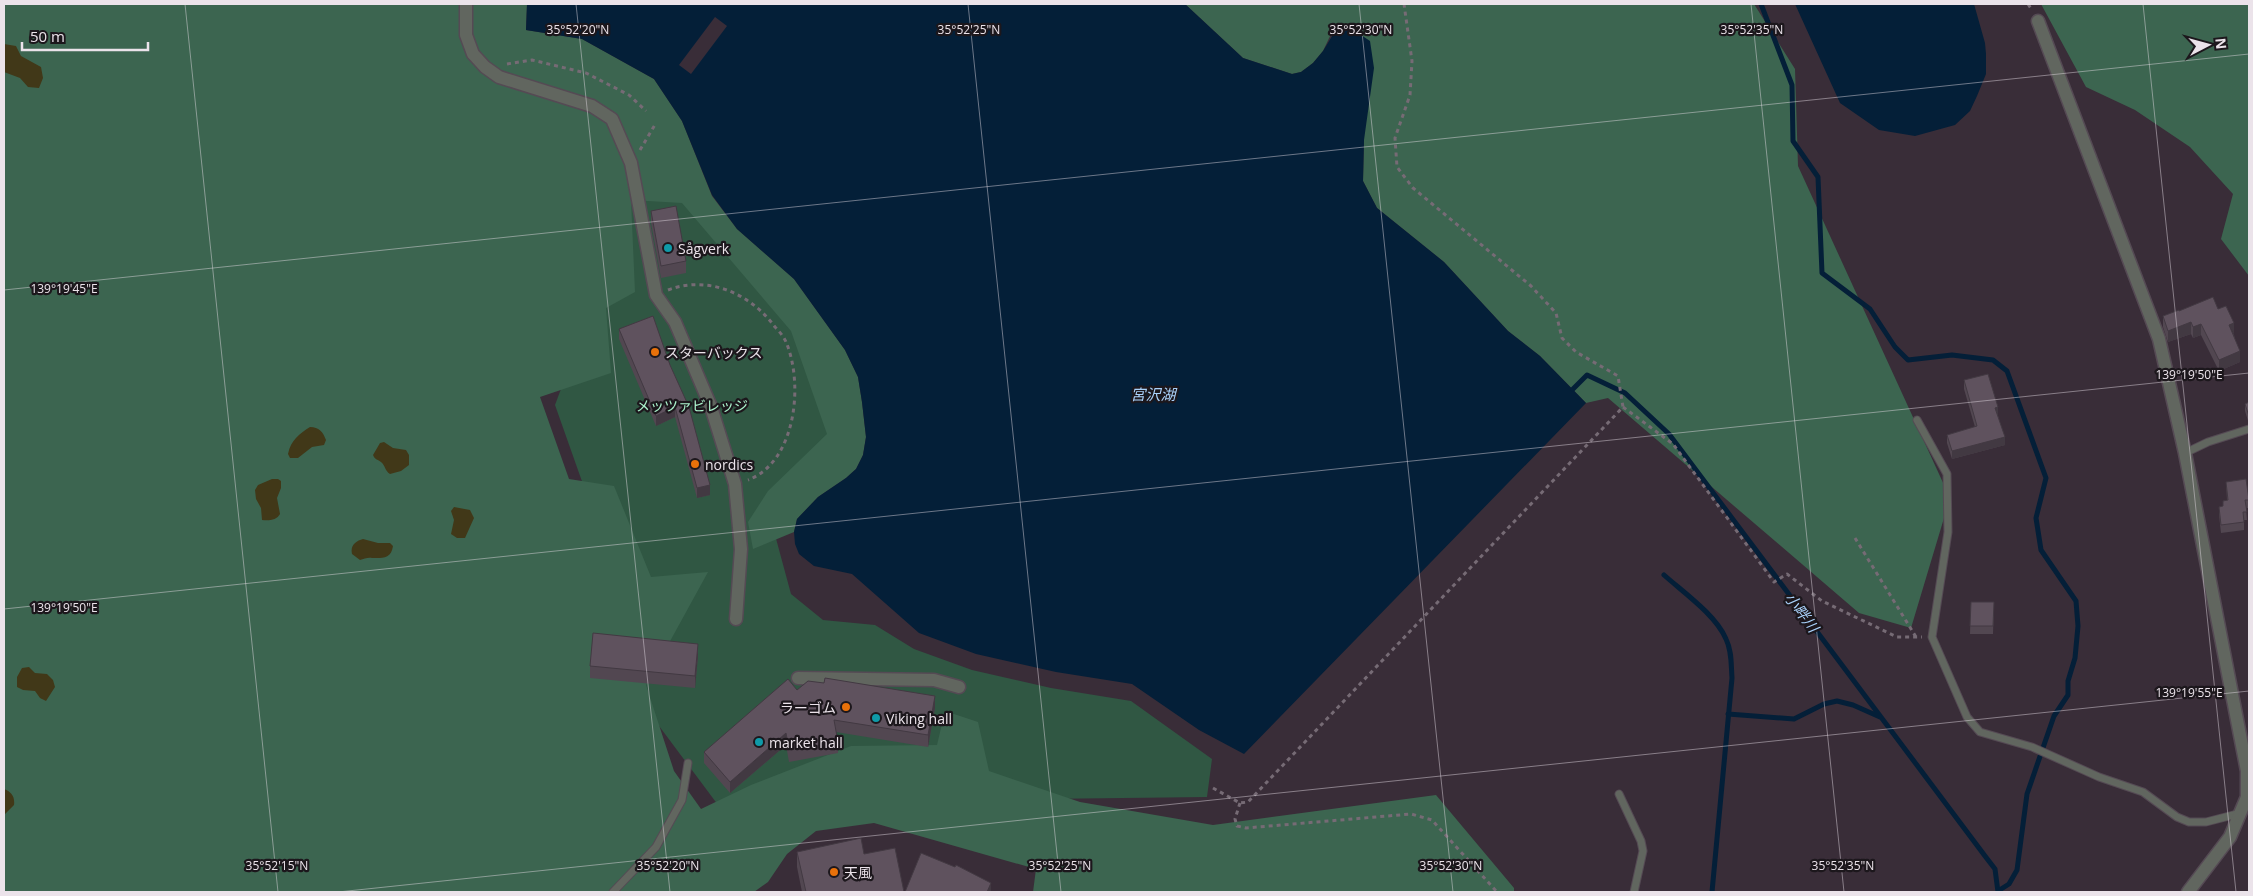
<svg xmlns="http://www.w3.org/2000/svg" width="2253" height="896" font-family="'Open Sans','Noto Sans JP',sans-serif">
  <rect width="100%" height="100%" fill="#392d38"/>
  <!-- green -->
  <path fill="#305743" d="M663 146 796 319 849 435 768 509 791 594 823 620 875 625 914 649 972 670 1051 688 1131 701 1212 759 1207 797 1040 799 724 813 621 675 608 555 555 405 587 319 616 168Z"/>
  <!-- forest -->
  <path fill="#3c6550" d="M4 4H527L526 30 582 39 654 79 682 121 712 196 737 229 794 279 845 350 858 377 862 402 866 437 863 455 856 469 846 478 818 497 797 519 794 532 753 549 748 522 768 491 827 434 791 331 682 203 631 200 635 292 606 308 611 373 540 397 569 479 614 486 651 577 708 572 646 685 674 771 701 809 751 785 851 746 937 745 945 711 978 722 989 771 1080 802 1213 825 1436 795 1514 888V892H1033L1036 869 874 823 816 831 787 854 768 882 754 892H4Z
    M1185 4H1754L1795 69 1798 166 1950 498 1911 628 1859 613 1608 398 1586 403 1540 356 1508 331 1444 262 1377 208 1363 181 1364 140 1332 32 1323 51 1313 63 1301 72 1292 74 1243 58Z
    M2041 4H2249V276L2221 239 2233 194 2190 147 2135 110 2086 87Z"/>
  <!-- sand -->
  <path fill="#413818" d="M4 44 16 46 21 56 41 67 43 78 39 88 28 87 20 78 4 72Z
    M310 427C319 427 323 432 326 440L324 445 312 447 298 458H290L288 454C291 440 299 434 310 427Z
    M384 442 393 448 406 450 409 455V465L401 471 390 474C385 471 385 465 381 462 377 459 375 460 373 455L380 443Z
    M272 479H278L281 481V488L277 498 280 514C277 520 269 521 262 520L261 508 256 499 255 490 258 485Z
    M454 507 470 510 474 518 465 538H457L451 534 454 520 451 511Z
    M363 539 378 543H390L393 546C391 559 383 558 372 558 368 557 364 559 360 560L352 554C350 545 356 541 363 539Z
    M29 667 35 673 47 674 53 680 55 687 46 701 40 698 35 691 23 690 17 687V677L22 668Z
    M4 789C12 792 15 797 14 805L4 815Z"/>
  <!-- water -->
  <path fill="#041f38" d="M527 4H1185L1243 58 1292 74 1301 72 1313 63 1323 51 1337 28 1349 27 1370 41 1374 68 1364 140 1363 181 1377 208 1444 262 1508 331 1540 356 1586 403 1244 754 1199 730 1132 684 1056 672 976 654 919 633 852 574 814 566 799 554 795 544 794 532 797 519 818 497 846 478 856 469 863 455 866 437 862 402 858 377 845 350 794 279 737 229 712 195 682 121 654 79 582 39 526 30Z
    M1795 4H1974L1985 43 1986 54V74L1977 96 1970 111 1955 125 1915 136 1879 130 1840 103Z"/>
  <!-- pier -->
  <path fill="#392d38" d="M715 17 727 26 691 74 679 65Z"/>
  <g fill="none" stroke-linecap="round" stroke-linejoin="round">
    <!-- stream -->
    <path stroke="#041f38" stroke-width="5" d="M1761 4 1792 85 1793 141 1818 177 1822 273 1870 309 1895 347 1908 360 1952 355 1993 360 2007 371 2046 478 2036 518 2041 550 2076 601 2078 626 2075 658 2068 681V695L2054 716 2027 794 2017 870 2009 884 1998 891
      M1573 389 1587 375 1625 393 1669 434 1985 856 1995 869 1998 892
      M1664 575C1683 592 1716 615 1726 639 1732 651 1731 665 1732 678L1712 892
      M1728 714 1794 719 1824 704 1837 701 1853 705 1880 717"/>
    <defs>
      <path id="lane" d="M1917 420 1947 474 1948 532 1932 637 1967 717 1980 732 2032 747 2099 777 2143 792 2177 817 2189 822H2206L2241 813
        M2185 453 2208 442 2249 429
        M1619 794 1641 841 1643 851 1634 892
        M613 892 656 847 682 800 688 763"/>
      <path id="street" d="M466 4V35L473 54 485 67 499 77 592 106 612 119 631 163 656 295 675 322 711 407 735 484 741 549 736 619
        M2038 21 2159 339 2185 453 2247 771V797L2230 837 2188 892
        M798 678 934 680 959 687"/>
    </defs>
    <!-- lane casing -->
    <use href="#lane" stroke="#554a54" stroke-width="9"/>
    <!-- street casing -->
    <use href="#street" stroke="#554a54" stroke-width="15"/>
    <!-- path -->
    <path stroke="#766b75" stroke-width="3" stroke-dasharray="4 4" stroke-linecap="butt" d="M2028 4 2032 10
      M507 64 532 60 586 73 629 95 646 111
      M640 150 656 123
      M668 290C708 275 750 293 775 327 779 331 784 337 786 342 804 384 796 462 748 480
      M1623 407 1673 444 1774 582 1787 574 1822 601 1897 637H1922
      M1855 538 1916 637
      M1213 788 1240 803 1248 802 1623 407 1618 376 1576 352 1562 338 1556 313 1531 286 1413 188 1397 167 1395 138 1410 95 1412 61 1404 4
      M1240 803 1235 819 1237 826 1246 828 1411 814 1432 820 1497 892"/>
    <!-- lane -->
    <use href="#lane" stroke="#61665f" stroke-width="7"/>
    <!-- street -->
    <use href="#street" stroke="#61665f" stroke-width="12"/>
  </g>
  <!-- wall -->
  <path fill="#524751" d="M651 211 686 261V273L661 278 651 223Z
    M2218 309 2234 335 2240 362 2219 371 2201 335 2193 338 2191 334 2168 342 2163 327V316L2179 311Z
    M653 316 710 495 697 498 675 417 656 426 619 339V329Z
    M1964 380 1998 415V416L2005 445 1952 459 1947 443V435L1975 427 1964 389Z
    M2249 402V424L2245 411V404Z
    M2226 482 2249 500V508H2246L2247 520H2244V530L2221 533 2219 515V507L2223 506V501L2227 500Z
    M1971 602H1994L1993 634H1970Z
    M698 656 695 688 590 678V666Z
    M797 690 935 708 928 747 836 732 838 742V753L789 762 786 745 730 793 704 763V752Z
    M797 852 864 854 904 892H802L797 867Z"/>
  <!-- shaded-wall -->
  <path fill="#423942" d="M2191 322V334L2168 342V331Z
    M2234 323V335L2229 325Z
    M2201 324V335L2193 338V327Z
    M2240 351V362L2219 371V360Z
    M675 407V417L656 426V416Z
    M1998 407V415L1995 416V408Z
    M2005 437V445L1952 459V451Z
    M710 485V495L697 498V488Z
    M698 644V656L695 688V676Z
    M935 696V708L928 747V735Z
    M786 733V745L730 793V782Z
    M991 883V892H987Z"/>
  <!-- building -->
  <path fill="#5f525e" stroke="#423942" d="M676 206 686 261 661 266 651 211Z
    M2213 297 2218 309 2226 306 2234 323 2229 325 2240 351 2219 360 2201 324 2193 327 2191 322 2168 331 2163 316 2179 310V311Z
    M653 316 670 365 689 407 710 485 697 488 675 407 656 416 619 329Z
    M1988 374 1998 407 1995 408 2005 437 1952 451 1947 435 1977 426 1964 380Z
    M2249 402V416L2245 404Z
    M2246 479 2249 500H2245L2247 512H2243L2244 522 2221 525 2219 507 2223 506V501L2228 500 2226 482Z
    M1971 602H1994L1993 626H1970Z
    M593 633 698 644 695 676 590 666Z
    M825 678 935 696 928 735 834 720 838 742 789 750 786 733 730 782 704 752 788 679 797 690 808 681 824 683Z
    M861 838 864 854 895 848 904 892H806L797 852Z
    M921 853 955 867 956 865 991 883 987 892H905Z"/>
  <!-- ticks -->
  <path fill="none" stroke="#ebe3ea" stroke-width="1" stroke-opacity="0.45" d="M185 4 278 892M576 4 670 892M968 4 1061 892M1359 4 1453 892M1751 4 1844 892M2143 4 2236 892M4 290 2249 54M4 609 2249 373M338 892 2249 691"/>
  <!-- markers -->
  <g fill="#0f9aa8" stroke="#1c171c" stroke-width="2">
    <circle cx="668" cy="248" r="5"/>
    <circle cx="876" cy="718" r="5"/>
    <circle cx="759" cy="742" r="5"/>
  </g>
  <g fill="#e8710a" stroke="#1c171c" stroke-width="2">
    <circle cx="655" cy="352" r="5"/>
    <circle cx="695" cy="464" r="5"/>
    <circle cx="846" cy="707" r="5"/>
    <circle cx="834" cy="872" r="5"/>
  </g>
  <g text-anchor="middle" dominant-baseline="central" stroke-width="4.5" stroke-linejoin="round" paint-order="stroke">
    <!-- poi labels -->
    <g font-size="14" fill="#ebe3ea" stroke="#1c171c" text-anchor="start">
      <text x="678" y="248">Sågverk</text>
      <text x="665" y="352">スターバックス</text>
      <text x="705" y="464">nordics</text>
      <text x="836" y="707" text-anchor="end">ラーゴム</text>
      <text x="886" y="718">Viking hall</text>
      <text x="769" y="742">market hall</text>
      <text x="844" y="872">天風</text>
    </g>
    <!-- park labels -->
    <g font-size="14" fill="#acf4cd" stroke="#1c171c">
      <text x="692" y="405">メッツァビレッジ</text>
    </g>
    <!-- water labels -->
    <g font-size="15" font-style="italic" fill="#a9d1fa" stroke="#1c171c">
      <text x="1153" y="394">宮沢湖</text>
      <text transform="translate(1802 612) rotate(53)">小畔川</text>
    </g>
  </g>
  <g font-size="12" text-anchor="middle" fill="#ebe3ea" stroke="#1c171c" stroke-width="4.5" stroke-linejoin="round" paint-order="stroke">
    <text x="578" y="34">35°52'20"N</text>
    <text x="969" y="34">35°52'25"N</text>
    <text x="1361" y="34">35°52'30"N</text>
    <text x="1752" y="34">35°52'35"N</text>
    <text x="64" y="293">139°19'45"E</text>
    <text x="2189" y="379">139°19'50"E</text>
    <text x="64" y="612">139°19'50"E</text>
    <text x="2189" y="697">139°19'55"E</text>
    <text x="277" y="870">35°52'15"N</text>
    <text x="668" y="870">35°52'20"N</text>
    <text x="1060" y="870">35°52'25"N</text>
    <text x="1451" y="870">35°52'30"N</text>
    <text x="1843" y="870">35°52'35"N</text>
  </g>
  <!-- border -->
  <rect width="2253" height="896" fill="none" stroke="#ebe3ea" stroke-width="10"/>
  <!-- north arrow -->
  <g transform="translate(2208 45) rotate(84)" stroke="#1c171c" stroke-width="4" paint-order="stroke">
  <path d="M0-4L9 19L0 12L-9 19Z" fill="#ebe3ea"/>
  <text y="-8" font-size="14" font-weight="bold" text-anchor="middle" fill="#ebe3ea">N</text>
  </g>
  <!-- scale -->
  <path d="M22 42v8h126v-8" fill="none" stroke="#ebe3ea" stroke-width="2.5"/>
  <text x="30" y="42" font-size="15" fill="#ebe3ea" stroke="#1c171c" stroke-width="4" paint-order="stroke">50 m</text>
</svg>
